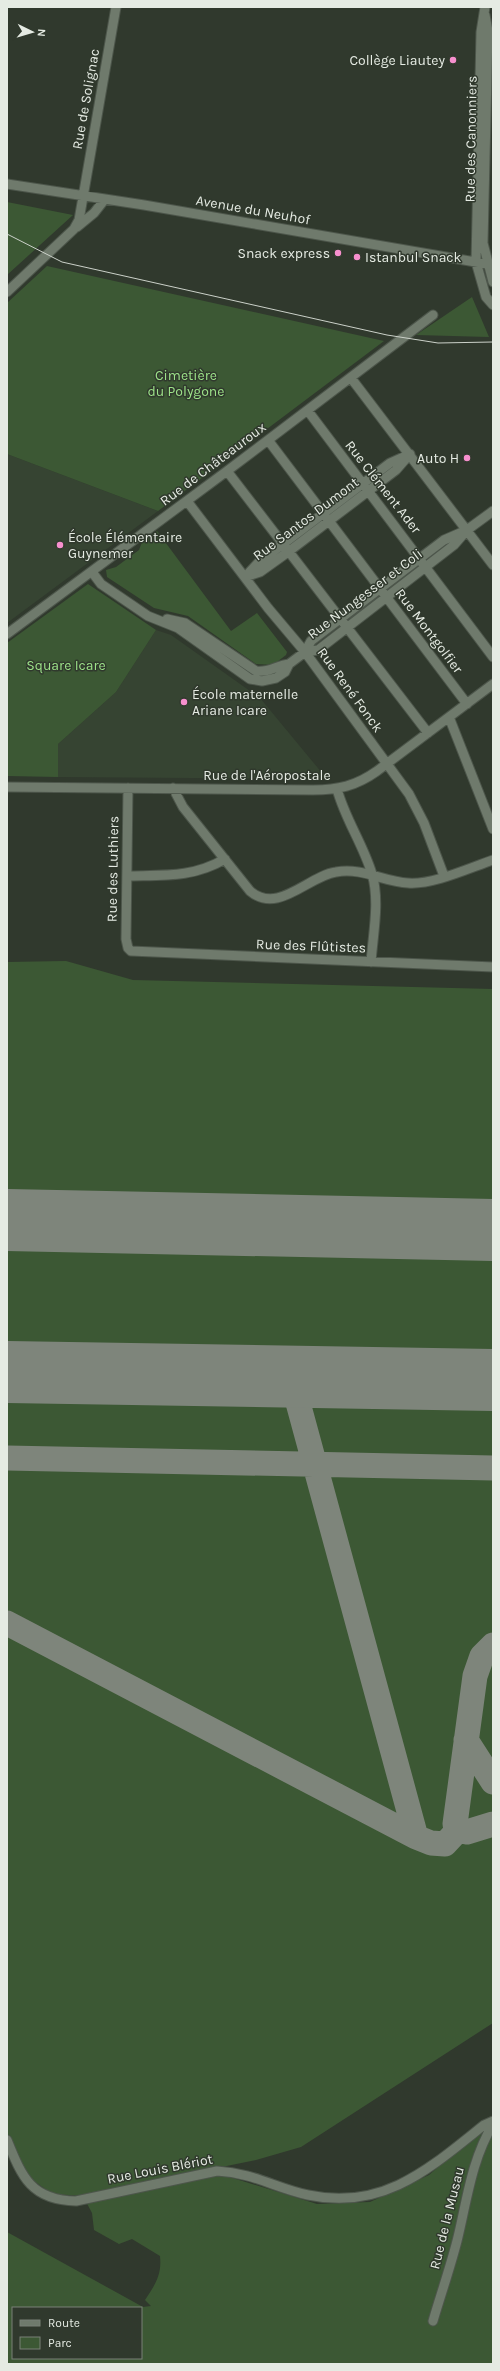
<svg xmlns="http://www.w3.org/2000/svg" width="500" height="2371" font-family="Karla,sans-serif">
  <rect width="100%" height="100%" fill="#30392d"/>
  <!-- built -->
  <path fill="#364432" d="M7 454 158 511 7 623Z
    M156 630 171 635 260 698 327 779 58 777V744L116 692Z"/>
  <!-- green -->
  <path fill="#3c5834" fill-rule="evenodd" d="M7 202 73 215 7 275Z
    M47 266 384 341 158 511 7 454V303Z
    M472 297 489 337 416 335Z
    M157 531 231 631 257 613 287 652 286 655 273 665 256 664 188 616 154 608 107 577 106 570 116 567 139 550 142 542Z
    M88 584 156 630 116 692 58 744V777L7 776V643Z
    M66 961 133 980 493 989V2023L301 2147 256 2160 207 2170 317 2204 370 2202 429 2175 493 2119V2364H7V2232L143 2307 151 2306 145 2300C155 2285 162 2275 160 2256L132 2239 119 2244 94 2230 92 2213 83 2196 52 2194 30 2178 7 2148V962ZM13 2308H141V2358H13Z"/>
  <g fill="none" stroke-linecap="round" stroke-linejoin="round">
    <!-- taxiway -->
    <path stroke="#7e857b" stroke-width="25" d="M291 1377 416 1837
      M7 1458 493 1468
      M7 1623 416 1837 431 1843 445 1844 458 1830
      M493 1645 482 1656 475 1676 455 1824 458 1830 467 1832 493 1824
      M466 1740 493 1782"/>
    <!-- runway -->
    <path stroke="#7e857b" stroke-width="62" d="M7 1220 493 1230
      M7 1372 493 1380"/>
    <defs>
      <path id="minor" d="M485 7 481 32 476 262 486 297 493 305
        M485 15 488 31 483 243 493 282
        M7 184 144 205 493 265
        M77 227 94 213 105 199
        M7 292 74 229 79 220 116 7
        M351 378 493 565
        M308 411 493 657
        M268 440 467 704
        M410 454 396 470 288 552 260 572 245 577 258 563 390 463Z
        M227 471 428 733
        M187 501 268 608 305 652 409 794 424 823 444 876
        M467 530 444 540 311 641 305 652 318 650 454 545 467 530 493 511
        M92 572 101 584 148 616 178 628 250 679 262 681 276 678 285 672 289 664 305 652
        M167 619 185 623 256 671C269 673 277 665 289 664
        M7 634 227 471 433 315
        M449 717 493 829
        M7 787 313 790C338 790 356 786 377 771L493 684
        M128 788 126 939 128 948 131 951 493 967
        M173 788 183 807 250 891C278 915 308 876 336 872 362 867 384 882 408 883 433 885 469 868 493 860
        M337 789C345 819 363 844 372 874 380 901 373 934 371 962
        M127 876C164 875 192 878 225 859
        M7 2140C22 2177 31 2200 76 2201L217 2171C254 2173 275 2188 308 2195 383 2211 429 2169 484 2125L493 2121
        M433 2321C441 2294 450 2268 457 2241 467 2201 471 2161 493 2124"/>
    </defs>
    <!-- minor casing -->
    <use href="#minor" stroke="#4d564b" stroke-width="11"/>
    <!-- minor -->
    <use href="#minor" stroke="#6f7a6c" stroke-width="9"/>
    <!-- tram -->
    <path stroke="#cbd1c9" stroke-width="1" d="M7 234 62 262 387 335 438 343 493 342"/>
  </g>
  <!-- markers -->
  <g fill="#f790ce" stroke="#30392d" stroke-width="1.5">
    <circle cx="453" cy="60" r="4"/>
    <circle cx="338" cy="253" r="4"/>
    <circle cx="357" cy="257" r="4"/>
    <circle cx="467" cy="458" r="4"/>
    <circle cx="60" cy="545" r="4"/>
    <circle cx="184" cy="702" r="4"/>
  </g>
  <g text-anchor="middle" dominant-baseline="central" stroke-width="3" stroke-linejoin="round" paint-order="stroke">
    <!-- poi labels -->
    <g font-size="14" fill="#e5ebe3" stroke="#30392d" text-anchor="end">
      <text x="445" y="60">Collège Liautey</text>
      <text x="330" y="253">Snack express</text>
      <text x="365" y="257" text-anchor="start">Istanbul Snack</text>
      <text x="459" y="458">Auto H</text>
      <text x="68" y="537" text-anchor="start">École Élémentaire<tspan x="68" dy="16">Guynemer</tspan></text>
      <text x="192" y="694" text-anchor="start">École maternelle<tspan x="192" dy="16">Ariane Icare</tspan></text>
    </g>
    <!-- street labels -->
    <g font-size="14" fill="#e5ebe3" stroke="#30392d">
      <text transform="translate(86 99) rotate(-80)">Rue de Solignac</text>
      <text transform="translate(471 139) rotate(-89)">Rue des Canonniers</text>
      <text transform="translate(253 210) rotate(10)">Avenue du Neuhof</text>
      <text transform="translate(213 464) rotate(-37)">Rue de Châteauroux</text>
      <text transform="translate(383 487) rotate(52)">Rue Clément Ader</text>
      <text transform="translate(306 519) rotate(-37)">Rue Santos Dumont</text>
      <text transform="translate(365 594) rotate(-37)">Rue Nungesser et Coli</text>
      <text transform="translate(429 631) rotate(53)">Rue Montgolfier</text>
      <text transform="translate(350 690) rotate(54)">Rue René Fonck</text>
      <text x="267" y="775">Rue de l'Aéropostale</text>
      <text transform="translate(113 869) rotate(-89)">Rue des Luthiers</text>
      <text transform="translate(311 946) rotate(2)">Rue des Flûtistes</text>
      <text transform="translate(160 2169) rotate(-11)">Rue Louis Blériot</text>
      <text transform="translate(447 2218) rotate(-76)">Rue de la Musau</text>
    </g>
    <!-- park labels -->
    <g font-size="14" fill="#9de389" stroke="#30392d">
      <text x="186" y="375">Cimetière<tspan x="186" dy="16">du Polygone</tspan></text>
      <text x="66" y="665">Square Icare</text>
    </g>
  </g>
  <!-- border -->
  <rect width="500" height="2371" fill="none" stroke="#e5ebe3" stroke-width="16"/>
  <!-- legend -->
  <rect x="12" y="2307" width="130" height="52" fill="#30392d" stroke="#788076"/>
  <rect x="20" y="2320" width="20" height="6" fill="#6f7a6c" stroke="#788076"/>
  <text x="48" y="2327" font-size="12" fill="#e5ebe3">Route</text>
  <rect x="20" y="2337" width="20" height="12" fill="#3c5834" stroke="#788076"/>
  <text x="48" y="2347" font-size="12" fill="#e5ebe3">Parc</text>
  <!-- north arrow -->
  <g transform="translate(32 32) rotate(95)" stroke="#30392d" stroke-width="3" paint-order="stroke">
  <path d="M0-3L7 15L0 10L-7 15Z" fill="#e5ebe3"/>
  <text y="-6" font-size="11" font-weight="bold" text-anchor="middle" fill="#e5ebe3">N</text>
  </g>
</svg>
